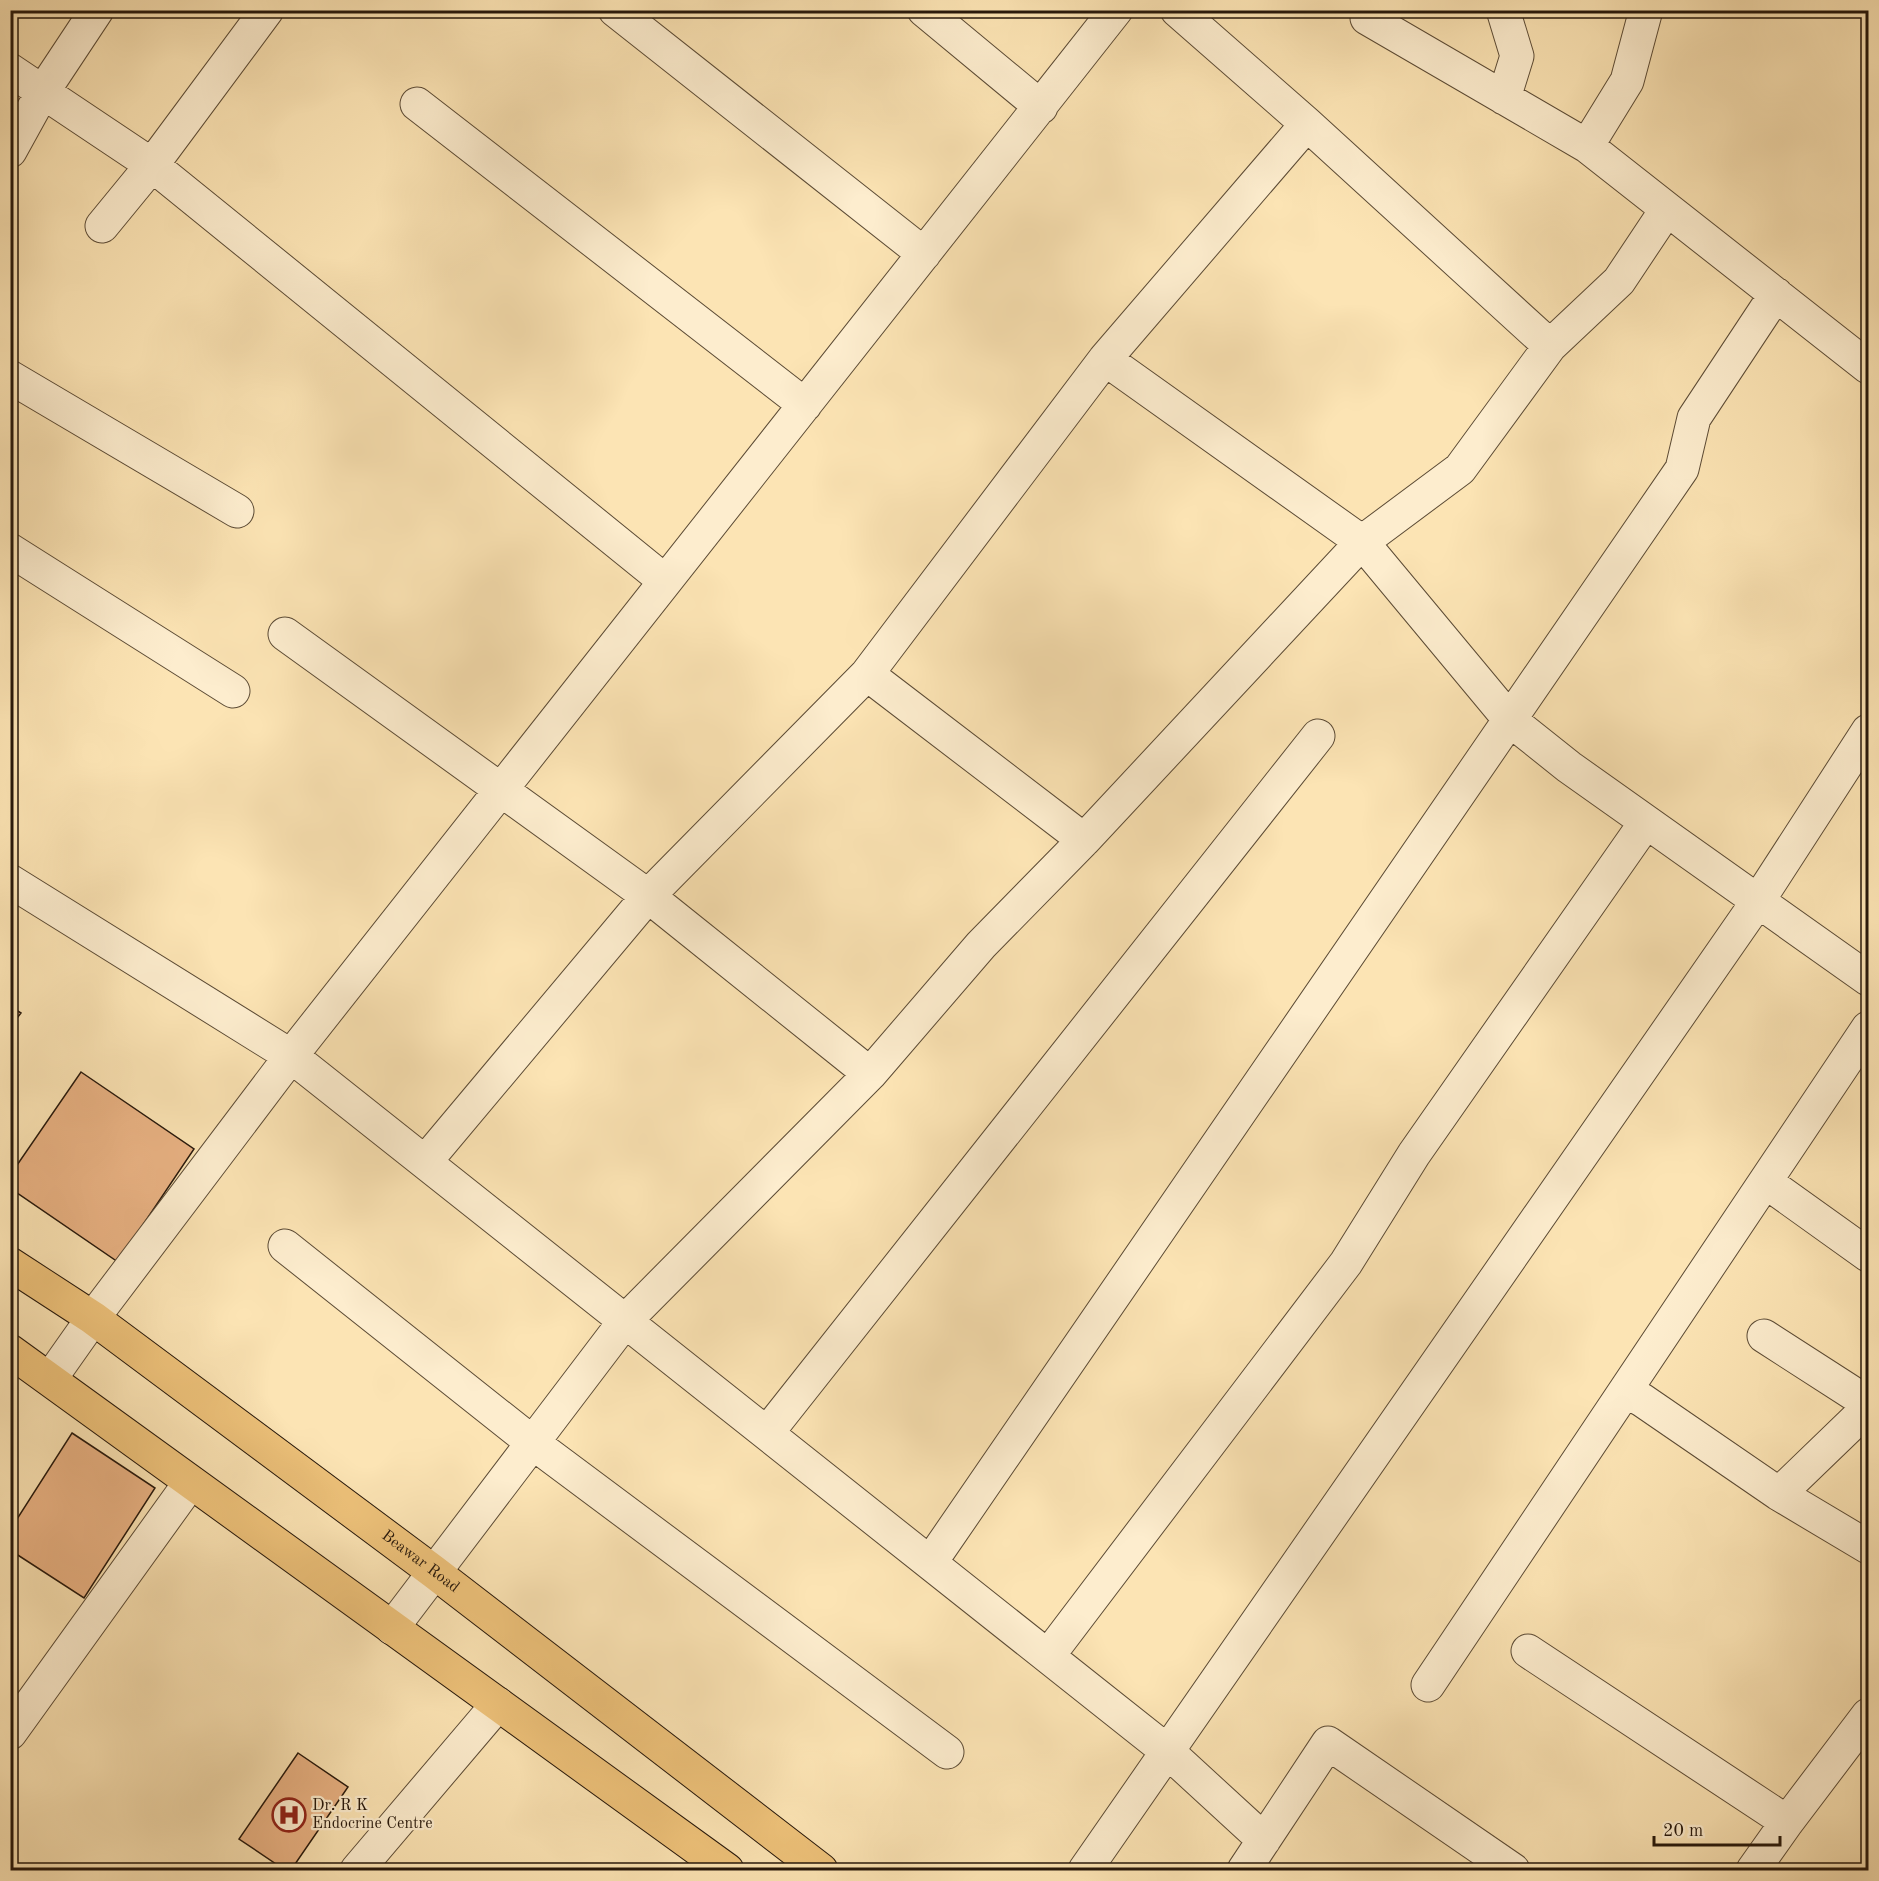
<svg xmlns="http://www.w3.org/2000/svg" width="1879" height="1881" font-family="'Old Standard TT',serif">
  <rect width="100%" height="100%" fill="#fce4b4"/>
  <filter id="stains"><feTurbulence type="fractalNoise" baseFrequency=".00333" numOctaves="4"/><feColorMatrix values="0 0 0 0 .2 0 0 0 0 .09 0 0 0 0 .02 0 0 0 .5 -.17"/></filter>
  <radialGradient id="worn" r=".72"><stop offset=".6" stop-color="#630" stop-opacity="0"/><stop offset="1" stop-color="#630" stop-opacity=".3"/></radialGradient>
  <!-- building -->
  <path fill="#e9b283" stroke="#27180b" stroke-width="1.5" d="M10 1006 21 1013 10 1027Z
    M81 1072 194 1149 118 1262 10 1188V1169L13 1171Z
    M72 1433 155 1488 84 1598 10 1550V1530Z
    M298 1753 348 1787 291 1870H285L239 1839Z"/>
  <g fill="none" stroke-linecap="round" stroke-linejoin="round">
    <defs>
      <path id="street" d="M615 10 924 254
        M924 10 1041 107
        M1177 10 1307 124 1550 346
        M1370 10 1367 18 1587 146 1868 367
        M1503 10 1517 56 1504 98
        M10 70 152 165 665 581
        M417 104 805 405
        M1587 146 1627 81 1646 10
        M10 151 42 93 97 10
        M102 226 152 165 267 10
        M1105 359 1362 542 1510 720 1569 767 1868 979
        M10 377 237 511
        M10 550 233 691
        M285 634 648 896 870 1074
        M867 674 1105 359 1307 124
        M10 881 291 1056 1167 1751 1264 1840
        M425 1162 648 896 867 674 1084 840
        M1766 1182 1868 1255
        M285 1246 533 1443 947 1752
        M1764 1336 1868 1403
        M50 1379 93 1318 291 1056 1116 10
        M1625 1391 1642 1400 1779 1494 1868 1547
        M767 1433 1318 736
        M1779 1494 1868 1408
        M930 1563 1682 469 1694 418 1776 294
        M392 1628 625 1321 870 1074 981 945 1084 840 1362 542 1460 469 1550 346 1619 281 1667 209
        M1528 1651 1787 1822
        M1048 1656 1346 1263 1414 1154 1646 822
        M1428 1685 1868 1028
        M10 1733 190 1483
        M357 1870 498 1704
        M1085 1870 1758 901 1868 731
        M1244 1870 1328 1743 1513 1870
        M1753 1870 1787 1822 1868 1715"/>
      <g id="primary">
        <path id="s1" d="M10 1264 93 1318 434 1572 821 1870"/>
        <path d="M10 1351 727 1870"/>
      </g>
    </defs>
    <!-- street casing -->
    <use href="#street" stroke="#5c4b35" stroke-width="35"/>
    <!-- primary casing -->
    <use href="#primary" stroke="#27180b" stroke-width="35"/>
    <!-- street -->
    <use href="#street" stroke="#fdedce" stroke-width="33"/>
    <!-- primary -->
    <use href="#primary" stroke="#eec27a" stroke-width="33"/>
  </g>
  <!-- icons -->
  <defs>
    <symbol id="hospital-ring" viewBox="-11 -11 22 22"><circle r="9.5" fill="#fdedce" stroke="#8f2418" stroke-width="1.5"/><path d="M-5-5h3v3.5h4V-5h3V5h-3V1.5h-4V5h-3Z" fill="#8f2418"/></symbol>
  </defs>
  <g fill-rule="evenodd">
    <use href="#hospital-ring" x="270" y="1796" width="38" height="38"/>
  </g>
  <g text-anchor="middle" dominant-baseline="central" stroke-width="4.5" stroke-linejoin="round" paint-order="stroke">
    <!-- street labels -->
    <g font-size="16" fill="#27180b" stroke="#fdedce">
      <text stroke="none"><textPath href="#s1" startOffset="507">Beawar Road</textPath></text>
    </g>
    <!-- poi labels -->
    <g font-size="16" fill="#27180b" stroke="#fdedce" text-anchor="start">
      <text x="312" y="1806">Dr. R K<tspan x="312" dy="18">Endocrine Centre</tspan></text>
    </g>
  </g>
  <!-- margin -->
  <rect width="1879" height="1881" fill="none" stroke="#fce4b4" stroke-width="36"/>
  <rect x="12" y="12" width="1855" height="1857" fill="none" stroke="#27180b" stroke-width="3"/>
  <rect x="18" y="18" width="1843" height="1845" fill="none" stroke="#27180b" stroke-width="1.5"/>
  <!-- scale -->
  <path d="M1654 1836v9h126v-9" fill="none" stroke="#27180b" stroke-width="3"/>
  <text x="1663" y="1836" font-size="18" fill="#27180b" stroke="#fdedce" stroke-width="4.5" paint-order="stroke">20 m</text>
  <rect width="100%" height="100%" filter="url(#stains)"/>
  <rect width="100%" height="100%" fill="url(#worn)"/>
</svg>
